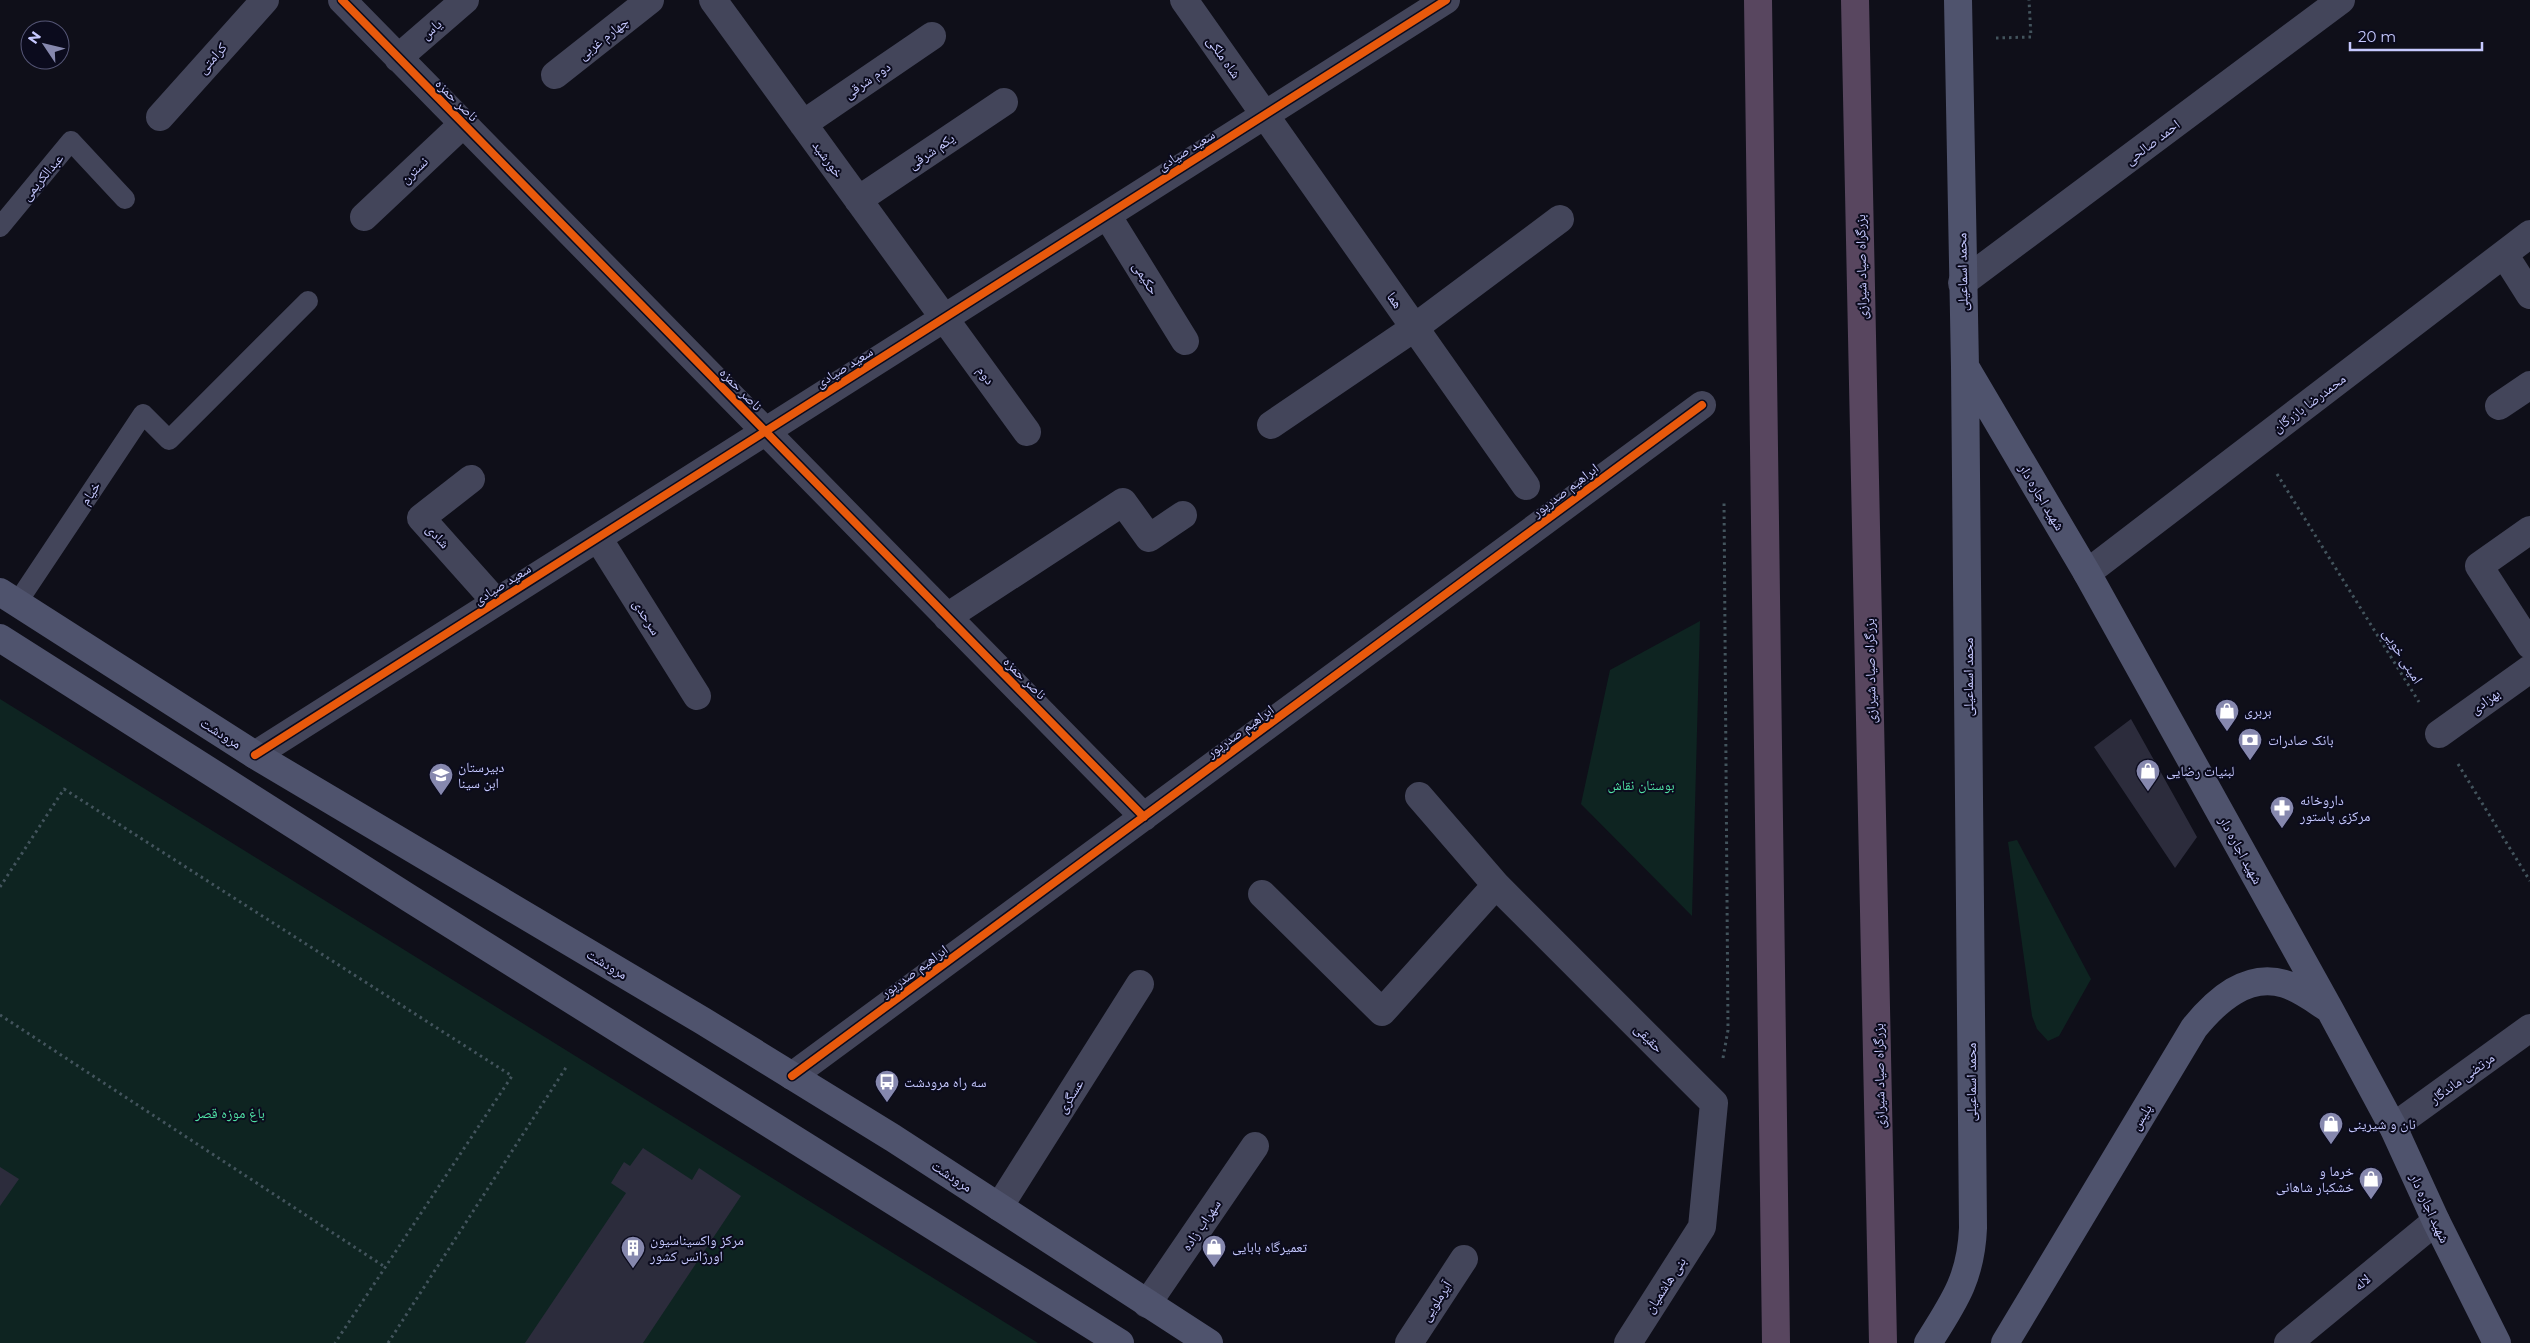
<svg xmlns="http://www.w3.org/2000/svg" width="2530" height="1343" font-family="Montserrat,'Noto Naskh Arabic',sans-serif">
  <rect width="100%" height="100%" fill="#0f0f19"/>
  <!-- green -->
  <path fill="#0e2421" d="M1700 621 1692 916 1581 804 1610 670Z
    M0 699 1038 1343H0Z
    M2017 840 2091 979 2059 1036 2048 1041 2037 1029 2032 1016 2008 842Z"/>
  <!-- building -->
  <path fill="#2c2c3c" d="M2131 719 2197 837 2175 868 2094 747Z
    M643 1148 692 1180 699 1168 741 1196 643 1343H525L626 1193 611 1183 624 1162 630 1166Z
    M0 1167 19 1179 0 1206Z"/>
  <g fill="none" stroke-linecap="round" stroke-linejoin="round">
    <!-- path -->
    <path stroke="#43545d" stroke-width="3" stroke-dasharray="2.5 4" stroke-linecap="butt" d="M1996 38 2031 37 2029 0
      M2277 474 2419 702
      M2458 764 2530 881
      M0 887 64 789 512 1076 335 1343
      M0 1015 385 1267
      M1723 1058 1728 1030 1724 500
      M388 1343 567 1066"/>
    <!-- lane -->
    <path stroke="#43455a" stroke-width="20" d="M0 227 71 141 125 199
      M17 603 143 414 169 440 308 301"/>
    <!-- street -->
    <path stroke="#43455a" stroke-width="28" d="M342 0 1144 817
      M713 0 1027 432
      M1184 0 1526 486
      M398 58 465 0
      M555 75 650 0
      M160 117 265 0
      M803 124 932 36
      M858 200 1004 102
      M1107 215 1185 341
      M364 217 463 124
      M2504 254 2530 295
      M1962 283 2341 0
      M2499 406 2530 385
      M1271 425 1414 328 1560 219
      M471 479 421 518 496 602
      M2530 530 2479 566 2530 645
      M598 538 697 696
      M2087 573 2530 234
      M947 617 1123 502 1149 538 1183 515
      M2439 734 2530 669
      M255 755 1446 0
      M1419 796 1496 885 1714 1103 1702 1227 1628 1343
      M1262 894 1382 1012 1496 885
      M792 1076 1702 405
      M2393 1127 2530 1028
      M999 1207 1140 984
      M1147 1304 1255 1146
      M1409 1343 1464 1259
      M2288 1343 2436 1221"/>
    <!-- secondary -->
    <path stroke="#4f536d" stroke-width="28" d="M1966 368 2087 573 2330 1010 2393 1127 2436 1221 2497 1343
      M0 592 255 755 703 1021 893 1138 1209 1343
      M0 638 409 898 1120 1343
      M1928 1343C1954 1302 1971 1278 1973 1228L1965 367 1958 0
      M2005 1343 2194 1028C2216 1001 2247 972 2285 984 2301 989 2315 1000 2329 1009"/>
    <!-- highway -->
    <path stroke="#58465f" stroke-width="28" d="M1758 0 1776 1343
      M1855 0 1883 1343"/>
    <defs>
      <path id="cycleway" d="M342 0 1144 817
        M255 755 1446 0
        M792 1076 1702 405"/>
    </defs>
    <!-- cycleway casing -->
    <use href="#cycleway" stroke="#0b0b1d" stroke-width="11"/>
    <!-- cycleway -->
    <use href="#cycleway" stroke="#e8590c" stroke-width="8"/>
  </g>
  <!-- icons -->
  <defs>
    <symbol id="shop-pin" viewBox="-11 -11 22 30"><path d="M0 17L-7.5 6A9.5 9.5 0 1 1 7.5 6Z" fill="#8688ae" stroke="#0b0b1d"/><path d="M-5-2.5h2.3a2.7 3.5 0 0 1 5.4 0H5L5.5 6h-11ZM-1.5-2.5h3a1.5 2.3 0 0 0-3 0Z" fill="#fff"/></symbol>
    <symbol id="bank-pin" viewBox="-11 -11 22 30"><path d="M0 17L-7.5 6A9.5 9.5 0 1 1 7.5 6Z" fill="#8688ae" stroke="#0b0b1d"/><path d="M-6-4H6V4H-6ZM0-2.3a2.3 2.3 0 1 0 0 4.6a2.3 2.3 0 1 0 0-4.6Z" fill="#fff"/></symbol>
    <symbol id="school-pin" viewBox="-11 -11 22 30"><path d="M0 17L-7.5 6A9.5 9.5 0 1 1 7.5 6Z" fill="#8688ae" stroke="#0b0b1d"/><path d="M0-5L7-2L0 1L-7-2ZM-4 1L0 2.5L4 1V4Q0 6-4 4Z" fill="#fff"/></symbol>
    <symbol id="pharmacy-pin" viewBox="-11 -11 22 30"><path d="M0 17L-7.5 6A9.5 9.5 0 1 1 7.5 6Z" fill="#8688ae" stroke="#0b0b1d"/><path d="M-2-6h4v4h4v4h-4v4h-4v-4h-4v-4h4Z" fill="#fff"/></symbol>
    <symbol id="bus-pin" viewBox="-11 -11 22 30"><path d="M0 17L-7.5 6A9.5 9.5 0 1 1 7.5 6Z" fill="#8688ae" stroke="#0b0b1d"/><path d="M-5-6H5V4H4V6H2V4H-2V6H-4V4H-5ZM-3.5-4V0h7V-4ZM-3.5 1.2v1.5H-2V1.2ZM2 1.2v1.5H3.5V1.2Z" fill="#fff"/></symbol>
    <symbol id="building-pin" viewBox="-11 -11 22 30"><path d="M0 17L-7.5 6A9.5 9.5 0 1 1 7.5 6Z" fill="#8688ae" stroke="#0b0b1d"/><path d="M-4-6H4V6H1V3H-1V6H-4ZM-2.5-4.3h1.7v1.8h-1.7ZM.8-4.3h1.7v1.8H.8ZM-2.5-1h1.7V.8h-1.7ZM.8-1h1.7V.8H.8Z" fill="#fff"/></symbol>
  </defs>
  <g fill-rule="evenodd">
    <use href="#shop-pin" x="2213" y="697" width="28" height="38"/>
    <use href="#bank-pin" x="2236" y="726" width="28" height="38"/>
    <use href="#shop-pin" x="2134" y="757" width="28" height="38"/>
    <use href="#school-pin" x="427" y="761" width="28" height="38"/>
    <use href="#pharmacy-pin" x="2268" y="794" width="28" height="38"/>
    <use href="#bus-pin" x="873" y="1068" width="28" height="38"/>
    <use href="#shop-pin" x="2317" y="1110" width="28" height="38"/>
    <use href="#shop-pin" x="2357" y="1165" width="28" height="38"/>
    <use href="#shop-pin" x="1200" y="1233" width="28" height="38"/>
    <use href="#building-pin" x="619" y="1234" width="28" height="38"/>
  </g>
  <g text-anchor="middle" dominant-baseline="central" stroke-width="4" stroke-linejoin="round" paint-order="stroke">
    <!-- street labels -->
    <g font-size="14" fill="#c6c9ff" stroke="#0b0b1d">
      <text transform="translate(431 29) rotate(-41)">یاس</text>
      <text transform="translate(603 38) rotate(-38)">چهارم غربی</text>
      <text transform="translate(1224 57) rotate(55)">شاه ملکی</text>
      <text transform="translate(212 58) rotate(-48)">کرامتی</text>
      <text transform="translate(867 80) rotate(-35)">دوم شرقی</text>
      <text transform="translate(457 100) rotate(45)">ناصر حمزه</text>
      <text transform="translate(2152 142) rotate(-37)">احمد صالحی</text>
      <text transform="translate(1186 150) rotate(-32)">سعید صیادی</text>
      <text transform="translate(931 151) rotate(-34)">یکم شرقی</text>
      <text transform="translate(828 159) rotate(54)">خورشید</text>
      <text transform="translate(414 170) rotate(-43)">نسترن</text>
      <text transform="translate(42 177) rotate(-50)">عبدالکریمی</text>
      <text transform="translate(1861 267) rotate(-91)">بزرگراه صیاد شیرازی</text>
      <text transform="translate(1962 272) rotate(-91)">محمد اسماعیلی</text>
      <text transform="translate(1146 278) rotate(58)">حکیمی</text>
      <text transform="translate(1395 300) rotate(55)">هما</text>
      <text transform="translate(844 367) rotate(-32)">سعید صیادی</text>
      <text transform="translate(986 375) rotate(54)">دوم</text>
      <text transform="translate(741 389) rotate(46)">ناصر حمزه</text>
      <text transform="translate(2309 403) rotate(-37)">محمدرضا بازرگان</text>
      <text transform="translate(1565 490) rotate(-37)">ابراهیم صدرپور</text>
      <text transform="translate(90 493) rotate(-56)">خیام</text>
      <text transform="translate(2042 497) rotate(59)">شهید اجاره دار</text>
      <text transform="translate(438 536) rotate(48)">شادی</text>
      <text transform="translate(502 584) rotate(-32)">سعید صیادی</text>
      <text transform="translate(647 617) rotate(58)">سرحدی</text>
      <text transform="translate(2403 656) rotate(58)">امینی خویی</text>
      <text transform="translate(1870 671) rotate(-91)">بزرگراه صیاد شیرازی</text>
      <text transform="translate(1968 677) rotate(-90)">محمد اسماعیلی</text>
      <text transform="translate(1025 678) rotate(45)">ناصر حمزه</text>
      <text transform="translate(2485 701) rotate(-36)">بهزادی</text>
      <text transform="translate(1240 731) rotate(-36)">ابراهیم صدرپور</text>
      <text transform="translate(221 733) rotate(32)">مرودشت</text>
      <text transform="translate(2241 850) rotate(61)">شهید اجاره دار</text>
      <text transform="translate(607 964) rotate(31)">مرودشت</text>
      <text transform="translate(914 971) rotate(-36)">ابراهیم صدرپور</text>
      <text transform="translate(1649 1038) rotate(45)">حقیقی</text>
      <text transform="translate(1879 1076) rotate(-91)">بزرگراه صیاد شیرازی</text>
      <text transform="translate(2462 1078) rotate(-36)">مرتضی ماندگار</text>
      <text transform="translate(1971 1082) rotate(-90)">محمد اسماعیلی</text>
      <text transform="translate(1070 1096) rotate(-58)">عسگری</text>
      <text transform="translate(2141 1117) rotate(-59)">پلیس</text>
      <text transform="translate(952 1176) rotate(33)">مرودشت</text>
      <text transform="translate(2430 1208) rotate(65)">شهید اجاره دار</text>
      <text transform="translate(1201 1225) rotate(-56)">سهراب زاده</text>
      <text transform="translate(2362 1282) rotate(-40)">لاله</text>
      <text transform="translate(1665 1285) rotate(-57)">بنی هاشمیان</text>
      <text transform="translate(1436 1301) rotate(-57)">آیرملویی</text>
    </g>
    <!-- poi labels -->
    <g font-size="14" fill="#c6c9ff" stroke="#0b0b1d" text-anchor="start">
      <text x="2244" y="711">بربری</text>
      <text x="2268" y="740">بانک صادرات</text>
      <text x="458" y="767">دبیرستان<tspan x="458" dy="16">ابن سینا</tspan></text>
      <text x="2166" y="771">لبنیات رضایی</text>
      <text x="2300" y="800">داروخانه<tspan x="2300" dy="16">مرکزی پاستور</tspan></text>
      <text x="904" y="1082">سه راه مرودشت</text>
      <text x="2348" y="1124">نان و شیرینی</text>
      <text x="2354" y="1171" text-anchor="end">خرما و<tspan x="2354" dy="16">خشکبار شاهانی</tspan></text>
      <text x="650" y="1240">مرکز واکسیناسیون<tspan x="650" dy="16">اورژانس کشور</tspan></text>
      <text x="1232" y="1247">تعمیرگاه بابایی</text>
    </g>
    <!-- park labels -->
    <g font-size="14" fill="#50e2a5" stroke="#0b0b1d">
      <text x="1641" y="785">بوستان نقاش</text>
      <text x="230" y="1113">باغ موزه قصر</text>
    </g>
  </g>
  <!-- north arrow -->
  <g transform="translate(45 45) rotate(305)"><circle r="24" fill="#0b0b1d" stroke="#565777"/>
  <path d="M0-4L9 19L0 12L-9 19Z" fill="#8688ae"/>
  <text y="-8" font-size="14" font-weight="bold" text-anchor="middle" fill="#c6c9ff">N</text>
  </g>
  <!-- scale -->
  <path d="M2350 42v8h132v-8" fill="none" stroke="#c6c9ff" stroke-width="2.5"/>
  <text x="2358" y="42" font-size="15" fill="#c6c9ff" stroke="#0b0b1d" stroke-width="4" paint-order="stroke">20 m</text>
</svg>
